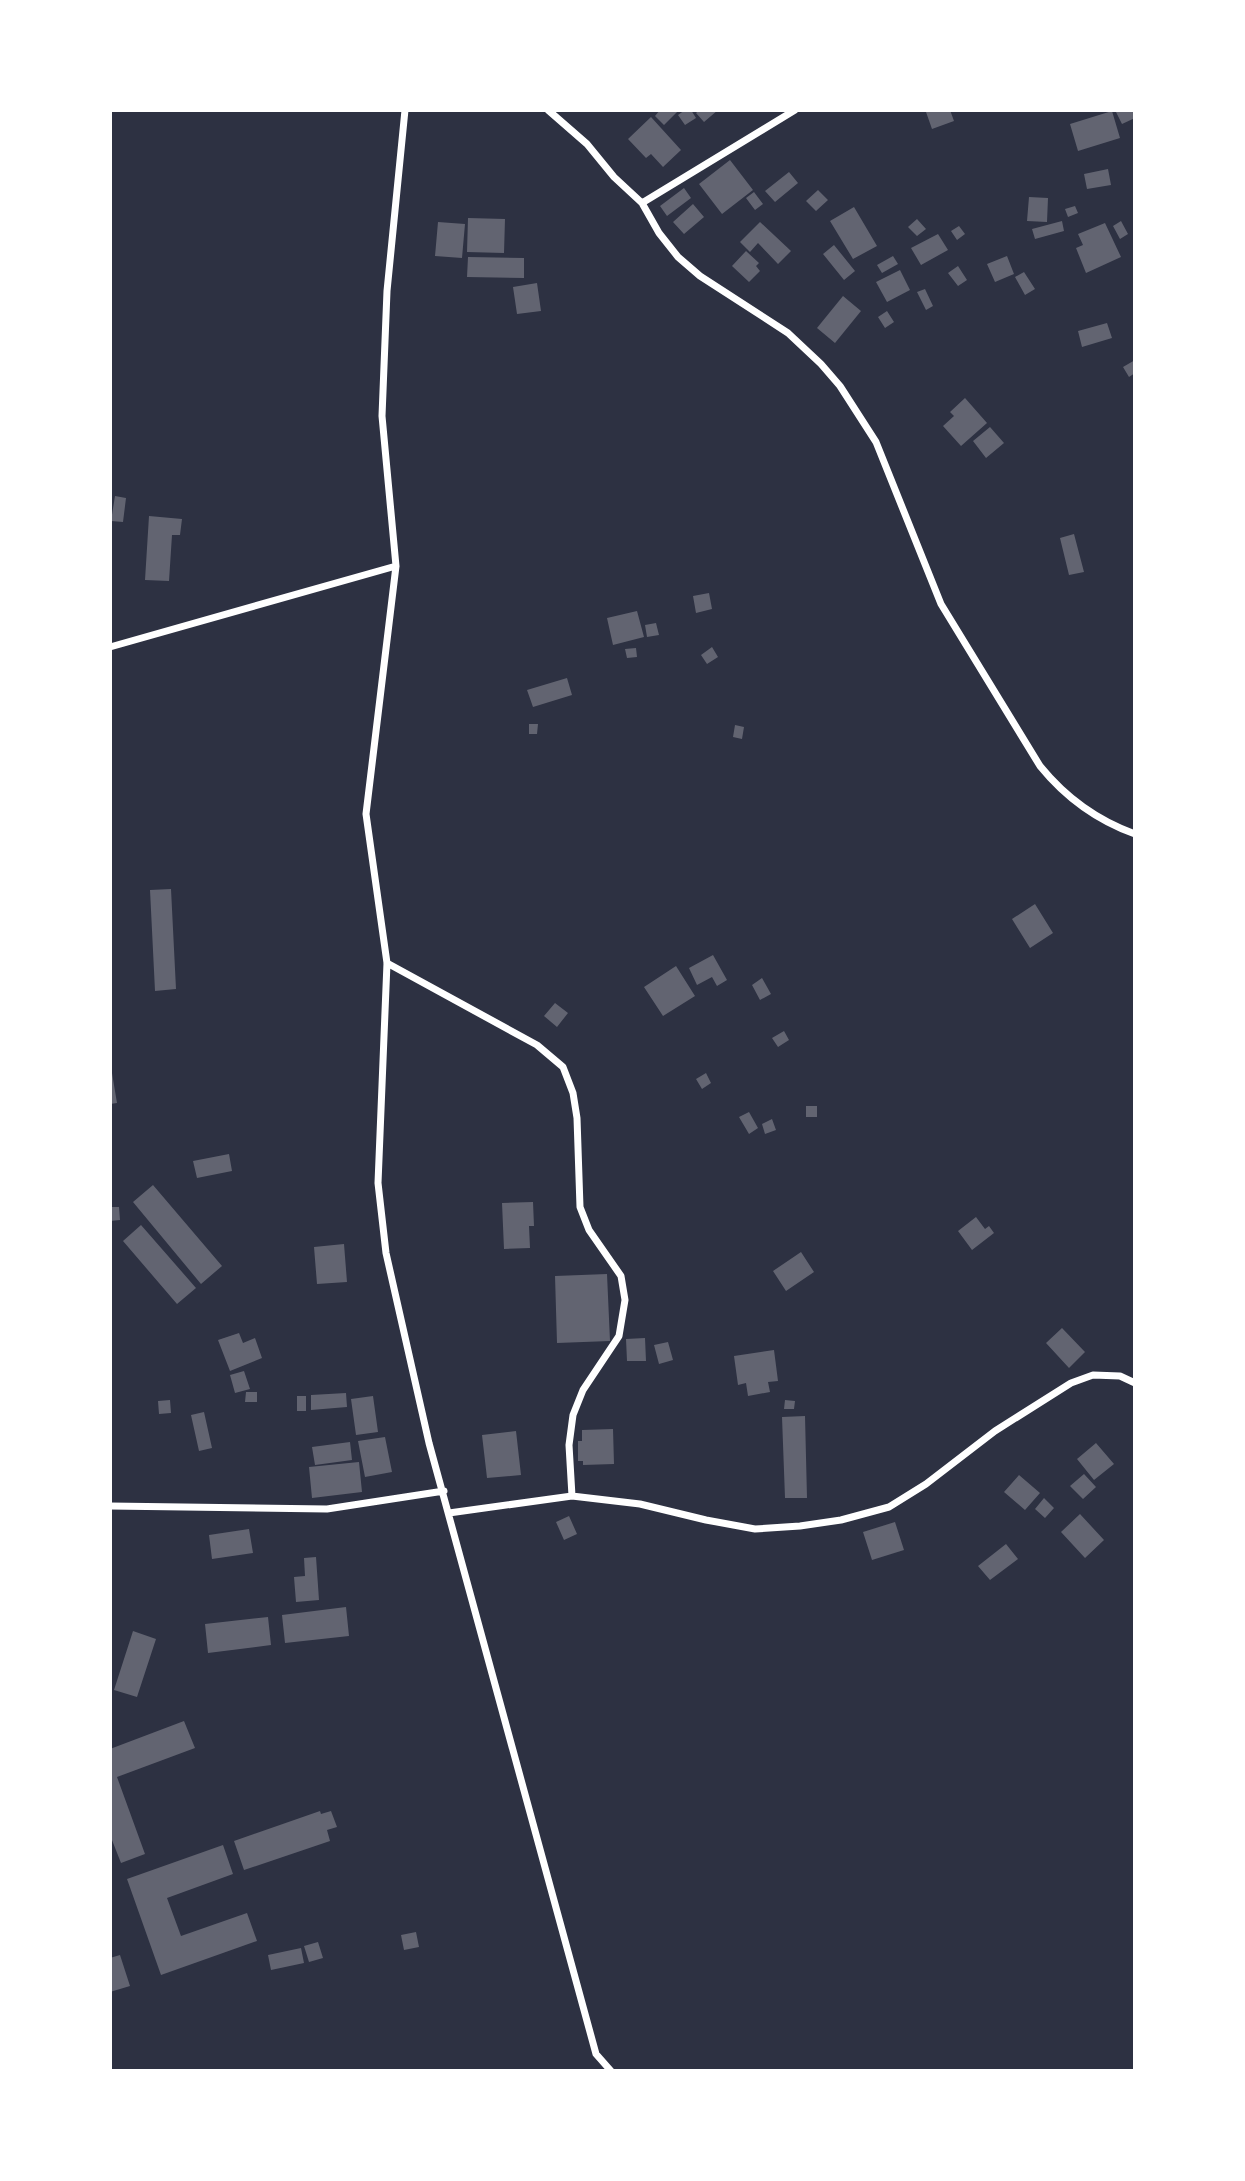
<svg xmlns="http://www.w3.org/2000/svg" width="1245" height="2181" font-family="Signika,sans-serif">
  <rect width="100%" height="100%" fill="#2d3142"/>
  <!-- building -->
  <path fill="#626471" d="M660 110H679L664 125 655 116Z
    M685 110H691L696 118 685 125 678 115Z
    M699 110H718L704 122 696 113Z
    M931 110H950L954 121 932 129 926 112Z
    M1115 110H1135V118L1122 124Z
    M1112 111 1120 138 1078 151 1070 124Z
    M651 117 681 150 663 167 651 154 646 158 628 139Z
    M730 160 753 190 722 214 699 184Z
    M1108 169 1111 185 1087 189 1084 174Z
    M789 172 798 183 775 202 765 191Z
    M684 188 691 198 667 216 660 206Z
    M818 190 828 200 816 211 806 201Z
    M754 192 763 204 755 210 746 198Z
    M1029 197 1048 198 1047 222 1027 221Z
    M693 204 704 217 684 234 673 222Z
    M1075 206 1078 213 1068 217 1065 209Z
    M854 207 877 246 853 259 830 221Z
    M468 218 505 219 504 253 467 252Z
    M917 219 926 229 917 236 908 227Z
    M1062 221 1064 231 1035 239 1032 229Z
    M1121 221 1128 234 1120 239 1113 226Z
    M438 222 465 224 462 258 435 256Z
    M760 222 791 251 778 264 758 243 750 252 740 242Z
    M1105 223 1121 257 1086 273 1076 248 1083 245 1078 234Z
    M959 226 965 234 957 240 951 231Z
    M938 234 948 250 921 265 911 248Z
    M834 245 855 271 844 280 823 254Z
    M746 251 759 263 756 266 760 271 749 282 732 266Z
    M893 256 898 264 882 273 877 265Z
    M1007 256 1014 274 995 282 987 264Z
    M468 257 524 258V278L467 277Z
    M958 266 967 280 958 286 948 273Z
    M900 270 910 290 887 302 876 282Z
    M1024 272 1035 289 1025 295 1015 277Z
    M537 283 541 311 517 314 513 287Z
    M925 289 933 306 926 310 917 292Z
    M843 296 861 311 835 343 817 328Z
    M887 311 894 322 885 328 878 317Z
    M1107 323 1112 338 1082 347 1078 331Z
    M1135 360V373L1129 377 1123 367Z
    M965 398 987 423 961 446 943 426 954 416 950 412Z
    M990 427 1004 443 986 458 973 441Z
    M115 496 126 498 123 522 111 521Z
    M149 516 182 519 180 535H172L169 581 145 580Z
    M1074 534 1084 572 1069 575 1060 538Z
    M709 593 712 609 696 613 693 596Z
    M637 611 644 637 613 645 607 618Z
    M656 623 659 635 647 637 645 625Z
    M712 647 718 657 707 664 701 655Z
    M636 648 637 657 627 658 625 649Z
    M567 678 572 695 533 707 527 690Z
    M529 724H538L537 734H529Z
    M735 725 744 727 742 739 733 737Z
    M171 889 176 989 155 991 150 890Z
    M1035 904 1053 933 1030 948 1012 919Z
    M713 955 727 980 717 986 712 977 697 985 689 968Z
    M676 966 695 996 663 1016 644 987Z
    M762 978 771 994 760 1000 752 985Z
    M555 1003 568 1013 557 1027 544 1016Z
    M784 1031 789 1040 778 1047 772 1038Z
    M110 1061 117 1103 110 1104Z
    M706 1073 711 1083 702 1089 696 1079Z
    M806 1106H817V1117H806Z
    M749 1112 758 1128 749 1134 739 1117Z
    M772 1119 776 1130 765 1134 762 1124Z
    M229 1154 232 1171 197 1178 193 1161Z
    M153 1185 222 1266 201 1284 133 1202Z
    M533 1202 534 1226H529L530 1248 504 1249 502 1203Z
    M110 1207H119L120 1220 110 1221Z
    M976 1217 985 1229 989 1226 994 1233 972 1250 958 1231Z
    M141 1225 196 1288 177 1304 123 1241Z
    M344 1244 347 1282 317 1284 314 1247Z
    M801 1252 814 1272 786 1291 773 1271Z
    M607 1274 610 1341 557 1343 555 1276Z
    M1062 1328 1085 1352 1069 1368 1046 1343Z
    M239 1333 243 1343 255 1338 262 1358 230 1371 218 1340Z
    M645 1338 646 1361H627L626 1339Z
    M668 1342 673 1360 659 1364 654 1345Z
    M774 1350 778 1381 768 1382 770 1392 748 1396 746 1383 738 1385 734 1356Z
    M244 1371 250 1389 235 1393 230 1375Z
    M246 1392H257V1402H245Z
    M346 1393 347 1407 311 1410V1395Z
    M297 1396H306V1411H297Z
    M373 1396 378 1432 356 1435 351 1399Z
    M170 1400 171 1413 159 1414 158 1401Z
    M785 1400 795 1401 794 1409H784Z
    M204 1412 212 1448 199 1451 191 1415Z
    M805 1416 807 1498H785L782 1417Z
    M613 1429 614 1464 583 1465V1461H578V1441H582V1430Z
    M516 1431 521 1475 487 1478 482 1435Z
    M385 1437 392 1472 365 1477 358 1441Z
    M350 1442 352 1460 315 1465 312 1447Z
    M1096 1443 1114 1464 1094 1480 1077 1459Z
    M359 1462 362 1492 312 1498 309 1467Z
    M1084 1474 1096 1487 1083 1499 1070 1486Z
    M1019 1475 1040 1493 1025 1510 1004 1492Z
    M1044 1498 1054 1508 1045 1518 1035 1509Z
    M1080 1514 1104 1540 1085 1558 1061 1532Z
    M569 1516 577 1534 564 1540 556 1522Z
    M895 1522 904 1550 872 1560 863 1532Z
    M249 1529 253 1553 212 1559 209 1535Z
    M1006 1544 1018 1559 990 1580 978 1566Z
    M316 1557 319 1600 296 1602 294 1577 305 1576 304 1558Z
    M346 1607 349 1636 285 1643 282 1615Z
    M268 1617 271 1645 208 1653 205 1624Z
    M133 1631 156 1639 137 1697 114 1690Z
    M184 1721 195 1748 117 1777 145 1854 121 1863 110 1835V1749Z
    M320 1811 321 1814 331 1811 337 1827 327 1830 330 1841 244 1870 234 1841Z
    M223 1845 233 1874 167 1898 181 1936 247 1913 257 1941 161 1975 127 1879Z
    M416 1932 419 1947 404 1950 401 1935Z
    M318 1942 323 1958 309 1962 304 1946Z
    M301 1948 304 1963 271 1970 268 1955Z
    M120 1955 130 1986 110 1992V1958Z"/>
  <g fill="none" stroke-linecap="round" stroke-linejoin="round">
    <!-- minor -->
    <path stroke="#fff" stroke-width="7" d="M405 110 387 291 382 416 396 566 366 814 387 963 378 1183 386 1253 429 1443 596 2054 611 2071
      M548 110 587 144 614 177 642 203 659 233 678 257 700 276 788 333 821 364 840 386 876 442 941 604 1040 766C1066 798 1096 820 1135 834
      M642 203 795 110
      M110 647 396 566
      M387 963 537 1045 563 1067 573 1093 577 1118 580 1207 589 1230 621 1276 625 1300 619 1336 583 1390 573 1415 569 1445 572 1496
      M110 1506 327 1509 444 1491
      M449 1513 572 1496 640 1504 706 1520 755 1529 800 1526 841 1520 889 1507 926 1484 995 1431 1071 1383 1093 1375 1120 1376 1135 1383"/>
  </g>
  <!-- border -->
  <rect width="1245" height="2181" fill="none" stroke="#ffffff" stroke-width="224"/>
</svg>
